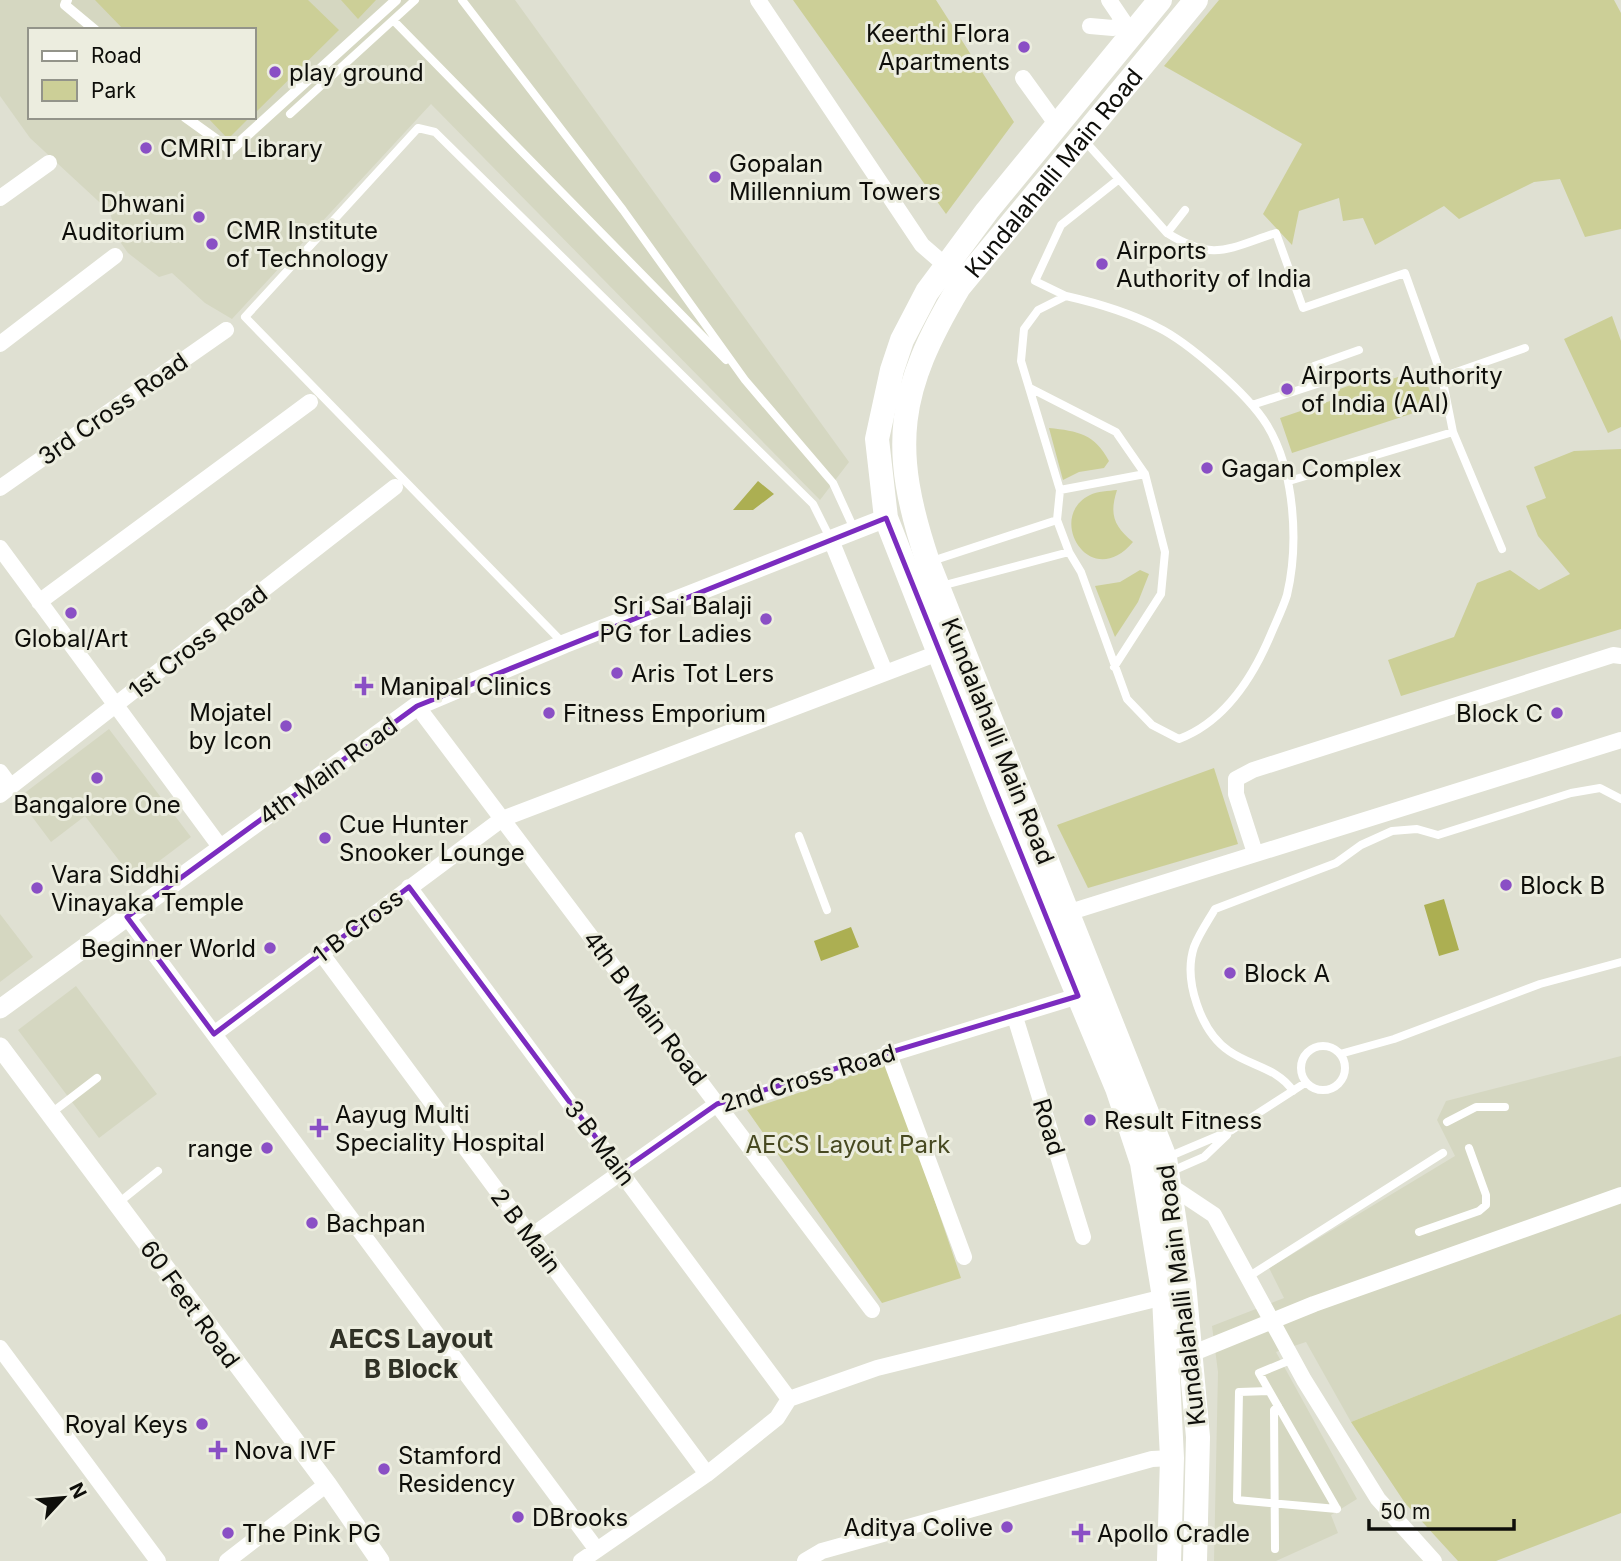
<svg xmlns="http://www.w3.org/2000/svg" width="1621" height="1561" font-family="Inter,sans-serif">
  <rect width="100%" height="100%" fill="#dfe0d2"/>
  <!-- built -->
  <path fill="#d5d7c1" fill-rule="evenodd" d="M0 0H515L849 462 820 500 431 104 232 319 205 303 172 273 159 277 128 253 116 236 110 212 30 138 0 96ZM30 30H254V117H30Z
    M109 729 191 837 134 880 85 816 51 842 18 798Z
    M0 914 33 957 0 982Z
    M76 986 157 1094 99 1138 18 1030Z
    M1621 1056V1314L1351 1422 1306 1342 1276 1352 1357 1499 1331 1515 1338 1533 1276 1561H1214L1218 1372 1212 1326 1284 1298 1269 1268 1455 1156 1437 1120 1446 1101Z"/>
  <!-- green -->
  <path fill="#cccf97" d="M95 0H308L339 30 254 114V30H124Z
    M341 0H376L358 19Z
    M793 0H936L1014 122 946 214Z
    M1219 0H1614L1621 13V229L1585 237 1560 179 1534 182 1459 219 1444 206 1375 245 1363 218 1343 221 1339 198 1299 211 1292 245 1263 214 1302 144 1164 66Z
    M207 117H250L228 139Z
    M1612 316 1621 341V427L1608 433 1564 339Z
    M1422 369 1435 406 1292 453 1280 418 1330 401 1337 390 1370 378 1386 381Z
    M1049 428C1078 431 1095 434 1109 461L1104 468 1079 472 1063 480Z
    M1621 449V629L1401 696 1388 660 1454 637 1477 583 1510 570 1539 590 1570 574 1538 536 1526 506 1546 498 1534 467 1574 451Z
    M1117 490C1109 515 1114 526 1133 542 1090 593 1045 517 1090 495 1097 491 1109 491 1117 490Z
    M1140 570 1149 574 1138 602 1115 637 1095 586 1120 582Z
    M1214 768 1238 844 1088 888 1057 825Z
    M888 1063 961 1278 882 1303 747 1110Z
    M1621 1314V1513L1496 1561H1458L1405 1503 1351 1422Z"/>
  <!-- water -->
  <path fill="#acaf52" d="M758 481 774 494 753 510H733Z
    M1444 899 1459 950 1439 956 1424 905Z
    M851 927 859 947 821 961 814 941Z"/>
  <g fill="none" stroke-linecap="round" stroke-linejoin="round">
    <!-- service -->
    <path stroke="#fff" stroke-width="8" d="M462 0 623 210 745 380 833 483 855 531
      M393 20 726 360
      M290 114 415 0
      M1084 140 1119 179
      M1167 233C1214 262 1227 249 1276 233L1303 308 1405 273 1442 377 1453 432
      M1066 296 1035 281 1061 225 1119 179 1167 233 1185 210
      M1442 377 1525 348
      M1030 388 1116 432 1145 474 1165 552 1161 594 1114 667
      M1252 405 1320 383 1314 366 1359 350
      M1289 481 1453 432 1502 549
      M1060 490 1145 474
      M1057 520 1069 552
      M932 561 1057 520 1060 490 1021 361 1024 329 1038 310 1066 296C1097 303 1128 312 1157 327 1188 342 1248 394 1267 425 1295 471 1299 544 1287 595 1283 608 1276 622 1271 634 1253 677 1224 722 1179 739L1152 725 1127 699 1081 572 1069 552 941 586
      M564 644 245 317 418 128 435 132 813 504 831 540
      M799 836 827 910
      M1301 1068a22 22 0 1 1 44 0a22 22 0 1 1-44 0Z
      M1340 1054 1394 1039 1540 984 1621 962
      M1293 1091C1278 1068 1250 1066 1229 1051 1201 1032 1183 980 1194 947 1199 934 1208 921 1215 909L1336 863 1361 845 1392 831 1417 829 1438 835 1571 793 1600 788 1621 799
      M50 1114 97 1078
      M1447 1122 1476 1107H1505
      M1168 1157 1232 1130 1305 1083
      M1172 1171 1204 1157 1227 1135
      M117 1204 158 1171
      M1419 1232 1479 1211 1486 1205V1195L1469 1148
      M1248 1277 1443 1153
      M1293 1359 1259 1373 1337 1509
      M1269 1391 1239 1392 1237 1500 1337 1509
      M1275 1549 1274 1410 1278 1406"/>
    <!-- pedestrian -->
    <path stroke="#fff" stroke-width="10" d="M67 0 65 5 95 30
      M185 117 231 150 396 0"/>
    <!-- minor -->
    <path stroke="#fff" stroke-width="16" d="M758 0 922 245 945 265
      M1109 0 1132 34
      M1090 26 1113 28 1124 23
      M1023 78 1057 125
      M0 198 49 163
      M0 344 115 256
      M0 488 226 330
      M831 540 885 672
      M0 548 221 848
      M39 602 310 402
      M417 706 872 1310
      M0 772 11 787
      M0 795 395 487
      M1255 853 1236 794V779L1253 770 1613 655 1621 656
      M409 887 789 1399
      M1067 913 1621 740
      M127 917 597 1550
      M321 953 707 1474
      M1015 1017 1083 1237
      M214 1034 502 819 938 653
      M888 1052 964 1257
      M1164 1188 1172 1187 1214 1215 1304 1380 1378 1499 1434 1561
      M530 1237 717 1104 745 1099 1078 996
      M0 1348 158 1561
      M1191 1354 1314 1304 1621 1195
      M789 1399 877 1368 1164 1297
      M227 1561 327 1484
      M581 1561 707 1474 777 1418 789 1399
      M805 1561 822 1551 1152 1459 1172 1458"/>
    <!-- tertiary -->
    <path stroke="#fff" stroke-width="19" d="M0 1009 417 706 564 644 886 518
      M0 1047 327 1484 380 1561"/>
    <!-- primary -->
    <g stroke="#fff" stroke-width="24">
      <path d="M1160 0 987 211 927 292 902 340 892 370 877 439 886 518 999 806 1117 1088 1142 1163 1164 1297 1172 1458 1169 1561"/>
      <path id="s1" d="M1195 1561 1198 1437 1184 1283 1165 1158 928 562C889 446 897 391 959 287L1196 0"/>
    </g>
  </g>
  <!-- marked area -->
  <path fill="none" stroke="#7b2cbf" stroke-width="5" stroke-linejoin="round" d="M886 518 1078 996 717 1104 621 1171 409 887 214 1034 127 917 417 706Z"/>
  <!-- markers -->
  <g fill="#8a4fc5" stroke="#eceddf" stroke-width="2.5">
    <circle cx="1024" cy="47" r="7"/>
    <circle cx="275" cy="72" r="7"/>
    <circle cx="146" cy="148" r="7"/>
    <circle cx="715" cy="177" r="7"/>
    <circle cx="199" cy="217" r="7"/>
    <circle cx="212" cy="244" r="7"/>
    <circle cx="1102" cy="264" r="7"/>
    <circle cx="1287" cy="389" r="7"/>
    <circle cx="1207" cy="468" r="7"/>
    <circle cx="71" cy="613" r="7"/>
    <circle cx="766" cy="619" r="7"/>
    <circle cx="617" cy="673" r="7"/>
    <path d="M360.5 675.5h7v7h7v7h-7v7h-7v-7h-7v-7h7z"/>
    <circle cx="549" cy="713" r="7"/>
    <circle cx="1557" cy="713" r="7"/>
    <circle cx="286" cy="726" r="7"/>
    <circle cx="97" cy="778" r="7"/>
    <circle cx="325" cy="838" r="7"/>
    <circle cx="1506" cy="885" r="7"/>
    <circle cx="37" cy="888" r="7"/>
    <circle cx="270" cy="948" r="7"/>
    <circle cx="1230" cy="973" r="7"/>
    <circle cx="1090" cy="1120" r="7"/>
    <path d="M315.5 1117.5h7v7h7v7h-7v7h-7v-7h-7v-7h7z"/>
    <circle cx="267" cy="1148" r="7"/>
    <circle cx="312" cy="1223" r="7"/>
    <circle cx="202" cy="1424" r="7"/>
    <path d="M214.5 1439.5h7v7h7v7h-7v7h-7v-7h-7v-7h7z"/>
    <circle cx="384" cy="1469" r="7"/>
    <circle cx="518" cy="1517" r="7"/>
    <circle cx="1007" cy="1527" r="7"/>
    <circle cx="228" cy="1533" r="7"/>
    <path d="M1077.5 1522.5h7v7h7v7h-7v7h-7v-7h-7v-7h7z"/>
  </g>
  <g text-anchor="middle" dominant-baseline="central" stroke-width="6" stroke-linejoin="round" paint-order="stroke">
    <!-- poi labels -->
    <g font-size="24" fill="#0e0e0a" stroke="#eceddf" text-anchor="start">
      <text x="1010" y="33" text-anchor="end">Keerthi Flora<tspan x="1010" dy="28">Apartments</tspan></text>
      <text x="289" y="72">play ground</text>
      <text x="160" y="148">CMRIT Library</text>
      <text x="729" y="163">Gopalan<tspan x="729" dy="28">Millennium Towers</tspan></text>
      <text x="185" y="203" text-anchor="end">Dhwani<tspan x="185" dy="28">Auditorium</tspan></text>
      <text x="226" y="230">CMR Institute<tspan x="226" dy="28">of Technology</tspan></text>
      <text x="1116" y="250">Airports<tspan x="1116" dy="28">Authority of India</tspan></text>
      <text x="1301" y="375">Airports Authority<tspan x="1301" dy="28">of India (AAI)</tspan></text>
      <text x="1221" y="468">Gagan Complex</text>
      <text x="752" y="605" text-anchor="end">Sri Sai Balaji<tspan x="752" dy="28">PG for Ladies</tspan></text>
      <text x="71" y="638" text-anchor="middle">Global/Art</text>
      <text x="631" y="673">Aris Tot Lers</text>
      <text x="380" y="686">Manipal Clinics</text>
      <text x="272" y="712" text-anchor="end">Mojatel<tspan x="272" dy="28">by Icon</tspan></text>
      <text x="563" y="713">Fitness Emporium</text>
      <text x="1543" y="713" text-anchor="end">Block C</text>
      <text x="97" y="804" text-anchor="middle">Bangalore One</text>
      <text x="339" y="824">Cue Hunter<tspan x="339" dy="28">Snooker Lounge</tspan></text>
      <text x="51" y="874">Vara Siddhi<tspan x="51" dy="28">Vinayaka Temple</tspan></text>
      <text x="1520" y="885">Block B</text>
      <text x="256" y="948" text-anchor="end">Beginner World</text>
      <text x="1244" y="973">Block A</text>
      <text x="335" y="1114">Aayug Multi<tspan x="335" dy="28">Speciality Hospital</tspan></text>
      <text x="1104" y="1120">Result Fitness</text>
      <text x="253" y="1148" text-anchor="end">range</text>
      <text x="326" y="1223">Bachpan</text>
      <text x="188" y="1424" text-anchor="end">Royal Keys</text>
      <text x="234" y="1450">Nova IVF</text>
      <text x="398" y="1455">Stamford<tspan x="398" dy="28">Residency</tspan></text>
      <text x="532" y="1517">DBrooks</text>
      <text x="993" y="1527" text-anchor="end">Aditya Colive</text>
      <text x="242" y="1533">The Pink PG</text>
      <text x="1097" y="1533">Apollo Cradle</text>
    </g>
    <!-- street labels -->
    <g font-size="24" fill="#0e0e0a" stroke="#eceddf">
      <text stroke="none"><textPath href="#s1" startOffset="1484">Kundalahalli Main Road</textPath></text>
      <text transform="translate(113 409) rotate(-35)">3rd Cross Road</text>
      <text transform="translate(198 642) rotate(-38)">1st Cross Road</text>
      <text transform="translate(998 741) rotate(68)">Kundalahalli Main Road</text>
      <text transform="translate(328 771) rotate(-36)">4th Main Road</text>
      <text transform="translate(358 926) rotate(-37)">1 B Cross</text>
      <text transform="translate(645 1008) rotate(53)">4th B Main Road</text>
      <text transform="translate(808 1078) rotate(-17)">2nd Cross Road</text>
      <text transform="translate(1049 1127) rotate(73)">Road</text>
      <text transform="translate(600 1143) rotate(53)">3 B Main</text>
      <text transform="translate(526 1231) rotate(53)">2 B Main</text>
      <text transform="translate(1181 1295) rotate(-97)">Kundalahalli Main Road</text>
      <text transform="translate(190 1304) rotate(54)">60 Feet Road</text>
    </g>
    <!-- park labels -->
    <g font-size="24" fill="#474921" stroke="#eceddf">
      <text x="848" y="1144">AECS Layout Park</text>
    </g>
    <!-- neighbourhood labels -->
    <g font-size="26" font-weight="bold" fill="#303126" stroke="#eceddf">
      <text x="411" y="1338">AECS Layout<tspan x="411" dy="30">B Block</tspan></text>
    </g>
  </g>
  <!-- legend -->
  <rect x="28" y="28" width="228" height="91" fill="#eceddf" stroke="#93948a" stroke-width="2"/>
  <rect x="42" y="51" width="35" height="10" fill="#ffffff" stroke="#93948a" stroke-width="2"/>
  <text x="91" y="63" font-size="21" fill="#0e0e0a">Road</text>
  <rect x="42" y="80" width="35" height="21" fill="#cccf97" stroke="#93948a" stroke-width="2"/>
  <text x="91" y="98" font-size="21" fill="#0e0e0a">Park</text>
  <!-- north arrow -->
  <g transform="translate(63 1498) rotate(64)" stroke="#eceddf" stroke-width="5" paint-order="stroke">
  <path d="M0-5L12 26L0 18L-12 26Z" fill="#0e0e0a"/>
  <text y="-10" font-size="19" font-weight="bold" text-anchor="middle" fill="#0e0e0a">N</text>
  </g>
  <!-- scale -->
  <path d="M1369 1519v10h145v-10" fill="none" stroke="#0e0e0a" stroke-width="3.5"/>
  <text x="1380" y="1519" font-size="21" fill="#0e0e0a" stroke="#eceddf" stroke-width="5" paint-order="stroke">50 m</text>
</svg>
